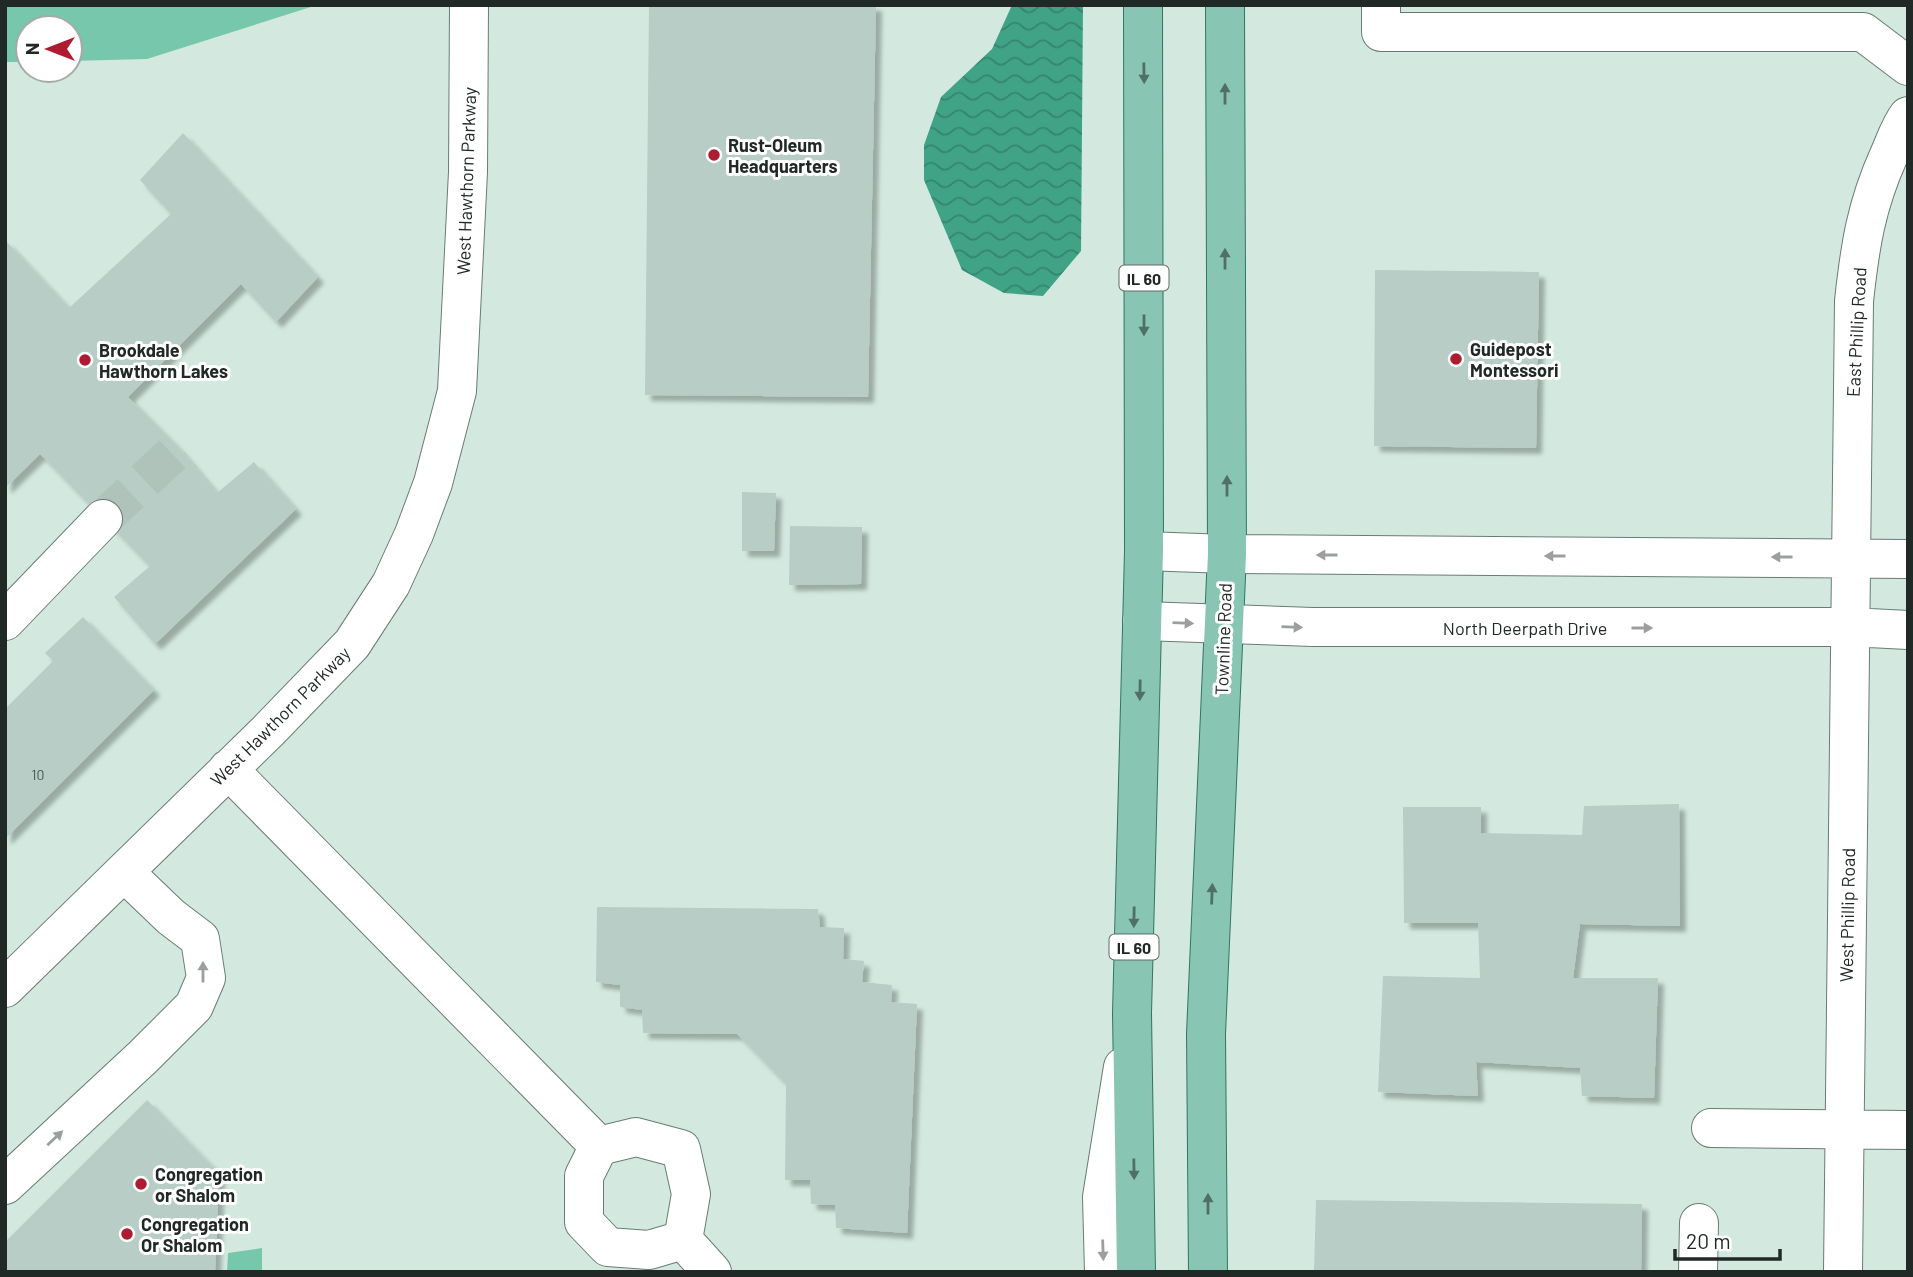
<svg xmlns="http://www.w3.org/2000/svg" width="1913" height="1277" font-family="Barlow,sans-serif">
  <defs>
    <pattern id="water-waves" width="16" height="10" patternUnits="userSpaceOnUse" patternTransform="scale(1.75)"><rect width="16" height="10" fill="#40a386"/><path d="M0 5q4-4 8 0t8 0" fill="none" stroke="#35856d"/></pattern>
    <filter id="shadow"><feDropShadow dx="6" dy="6" stdDeviation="2" flood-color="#0004"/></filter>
  </defs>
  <rect width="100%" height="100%" fill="#d3e9e0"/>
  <!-- park -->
  <path fill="#76c7ac" d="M5 5H317L147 59 70 61V28H28V62H5Z
    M262 1248V1272H227L228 1253Z"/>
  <!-- water -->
  <path fill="url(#water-waves)" d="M1012 5H1083L1081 251 1043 296 1004 293 962 270 924 180V145L941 97 992 49Z"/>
  <!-- building -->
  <path fill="#b7cdc5" filter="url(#shadow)" d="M649 5H876L868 397 645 395Z
    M183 133 318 277 276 322 241 284 128 397 179 448 217 493 254 462 296 509 155 644 114 597 150 566 40 454 5 488V240L69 308 171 214 140 180Z
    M1375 270 1539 272 1536 448 1374 446Z
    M742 492 776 493 774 551H742Z
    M790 526 862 527 861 584 789 585Z
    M83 617 154 690 5 839V709L53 661 45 653Z
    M1679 804 1680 926 1580 924 1573 978H1658L1654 1098 1582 1096 1580 1068 1476 1062 1478 1096 1378 1092 1383 976 1480 978 1478 923H1404L1403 807H1481V833L1582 835 1584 806Z
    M597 907 818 909 820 927 844 928 843 959 864 961 862 982 892 985 891 1002 917 1004 907 1233 836 1228 835 1205 811 1204 810 1180H785L786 1084 737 1034 643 1033 642 1010 620 1007V985L596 982Z
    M147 1100 219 1173 215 1272H5V1242Z
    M1316 1200 1642 1204 1641 1272H1314Z"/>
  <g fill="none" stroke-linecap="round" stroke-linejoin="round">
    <!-- minor-tunnel -->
    <path stroke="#afc3bb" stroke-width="38" stroke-dasharray="38 19" stroke-linecap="butt" d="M103 519 179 448"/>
    <defs>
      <path id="minor" d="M1381 5V32H1863L1908 66
        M1144 551 1227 554 1908 559
        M5 621 103 519
        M1142 621 1313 627H1850L1908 630
        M228 769 599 1146
        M5 988 268 731 352 644 391 584 414 534 433 483 457 391 468 172 469 5
        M1711 1128 1908 1130
        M636 1137 681 1149 691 1194 683 1240 649 1250 608 1247 584 1222V1176L599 1146Z
        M5 1185 143 1057 194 1006 206 978 200 939 171 917 124 872
        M683 1240 712 1272
        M1104 1272 1102 1197 1123 1067
        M1698 1272 1699 1223
        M1843 1272 1854 301C1860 246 1866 206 1889 155 1895 142 1899 128 1908 116"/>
      <path id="major" d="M1136 1272 1132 1013 1144 551 1143 5
        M1208 1272 1206 1034 1227 554 1225 5"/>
    </defs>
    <!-- minor casing -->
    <use href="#minor" stroke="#687c75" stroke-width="40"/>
    <!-- major casing -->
    <use href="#major" stroke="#317661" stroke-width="40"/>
    <!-- minor -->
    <use href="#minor" stroke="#fff" stroke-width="38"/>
    <!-- major -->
    <use href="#major" stroke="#89c5b3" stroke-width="38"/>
  </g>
  <!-- one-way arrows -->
  <defs><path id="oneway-solid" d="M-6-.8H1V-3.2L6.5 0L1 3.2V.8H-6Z" transform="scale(1.75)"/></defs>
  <g fill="#506f65">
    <use href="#oneway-solid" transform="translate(1144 73) rotate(89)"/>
    <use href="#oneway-solid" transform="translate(1225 94) rotate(-90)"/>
    <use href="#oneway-solid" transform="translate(1225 259) rotate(-90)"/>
    <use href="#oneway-solid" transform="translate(1144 325) rotate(90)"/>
    <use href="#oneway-solid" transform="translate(1227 486) rotate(-90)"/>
    <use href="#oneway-solid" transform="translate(1140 690) rotate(91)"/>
    <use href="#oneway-solid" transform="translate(1212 894) rotate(-88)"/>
    <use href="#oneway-solid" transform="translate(1134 917) rotate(91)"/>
    <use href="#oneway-solid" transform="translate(1134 1169) rotate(89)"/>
    <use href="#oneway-solid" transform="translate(1208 1204) rotate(-90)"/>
  </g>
  <g fill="#9b9f9d">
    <use href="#oneway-solid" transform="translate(1327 555) rotate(-180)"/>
    <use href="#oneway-solid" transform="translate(1555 556) rotate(-180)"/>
    <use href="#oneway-solid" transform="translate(1782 557) rotate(-180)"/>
    <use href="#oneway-solid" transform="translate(1183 623) rotate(2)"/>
    <use href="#oneway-solid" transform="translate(1292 627) rotate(2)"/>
    <use href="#oneway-solid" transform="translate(1642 628)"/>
    <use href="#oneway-solid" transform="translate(203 972) rotate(-90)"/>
    <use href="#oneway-solid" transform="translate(55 1138) rotate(-43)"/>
    <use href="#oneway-solid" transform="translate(1103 1250) rotate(88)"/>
  </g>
  <!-- markers -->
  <g fill="#af1c32" stroke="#fff" stroke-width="2.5">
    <circle cx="714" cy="155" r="7"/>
    <circle cx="1456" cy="359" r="7"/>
    <circle cx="85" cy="360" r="7"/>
    <circle cx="141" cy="1184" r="7"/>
    <circle cx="127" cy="1234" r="7"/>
  </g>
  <g text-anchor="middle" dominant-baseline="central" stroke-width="6" stroke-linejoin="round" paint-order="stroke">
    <!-- number labels -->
    <g font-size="14" fill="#46524e">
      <text x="38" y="774">10</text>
    </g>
    <!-- shield labels -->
    <g fill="#fff" stroke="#646967" stroke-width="2">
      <rect x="1119.5" y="265.5" width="49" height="25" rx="5"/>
      <rect x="1109.5" y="934.5" width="49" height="25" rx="5"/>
    </g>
    <g font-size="16" font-weight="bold" fill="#212926">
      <text x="1144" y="278">IL 60</text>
      <text x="1134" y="947">IL 60</text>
    </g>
    <!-- poi labels -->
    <g font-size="18" font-weight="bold" fill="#212926" stroke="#fff" text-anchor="start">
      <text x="728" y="145">Rust-Oleum<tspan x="728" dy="21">Headquarters</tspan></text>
      <text x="1470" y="349">Guidepost<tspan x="1470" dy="21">Montessori</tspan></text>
      <text x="99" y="350">Brookdale<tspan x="99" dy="21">Hawthorn Lakes</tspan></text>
      <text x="155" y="1174">Congregation<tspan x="155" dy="21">or Shalom</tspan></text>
      <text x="141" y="1224">Congregation<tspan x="141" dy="21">Or Shalom</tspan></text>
    </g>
    <!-- street labels -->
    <g font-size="18" fill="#212926" stroke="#fff">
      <text transform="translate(466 181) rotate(-88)">West Hawthorn Parkway</text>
      <text transform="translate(1856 332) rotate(-87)">East Phillip Road</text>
      <text x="1525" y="628">North Deerpath Drive</text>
      <text transform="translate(1223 639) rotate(-88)">Townline Road</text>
      <text transform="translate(280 716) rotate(-45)">West Hawthorn Parkway</text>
      <text transform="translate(1847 915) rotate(-89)">West Phillip Road</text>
    </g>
  </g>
  <!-- border -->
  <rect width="1913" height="1277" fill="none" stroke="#212926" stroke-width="14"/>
  <!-- north arrow -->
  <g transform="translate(49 49) rotate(270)"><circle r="33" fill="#ffffff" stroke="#a6a9a8" stroke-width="2"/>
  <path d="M0-5L12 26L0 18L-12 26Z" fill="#af1c32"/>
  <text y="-10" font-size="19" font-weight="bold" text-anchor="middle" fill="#212926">N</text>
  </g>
  <!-- scale -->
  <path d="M1675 1249v10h105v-10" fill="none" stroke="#212926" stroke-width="3.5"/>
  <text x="1686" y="1249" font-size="21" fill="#212926" stroke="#ffffff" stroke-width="5" paint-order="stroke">20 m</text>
</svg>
